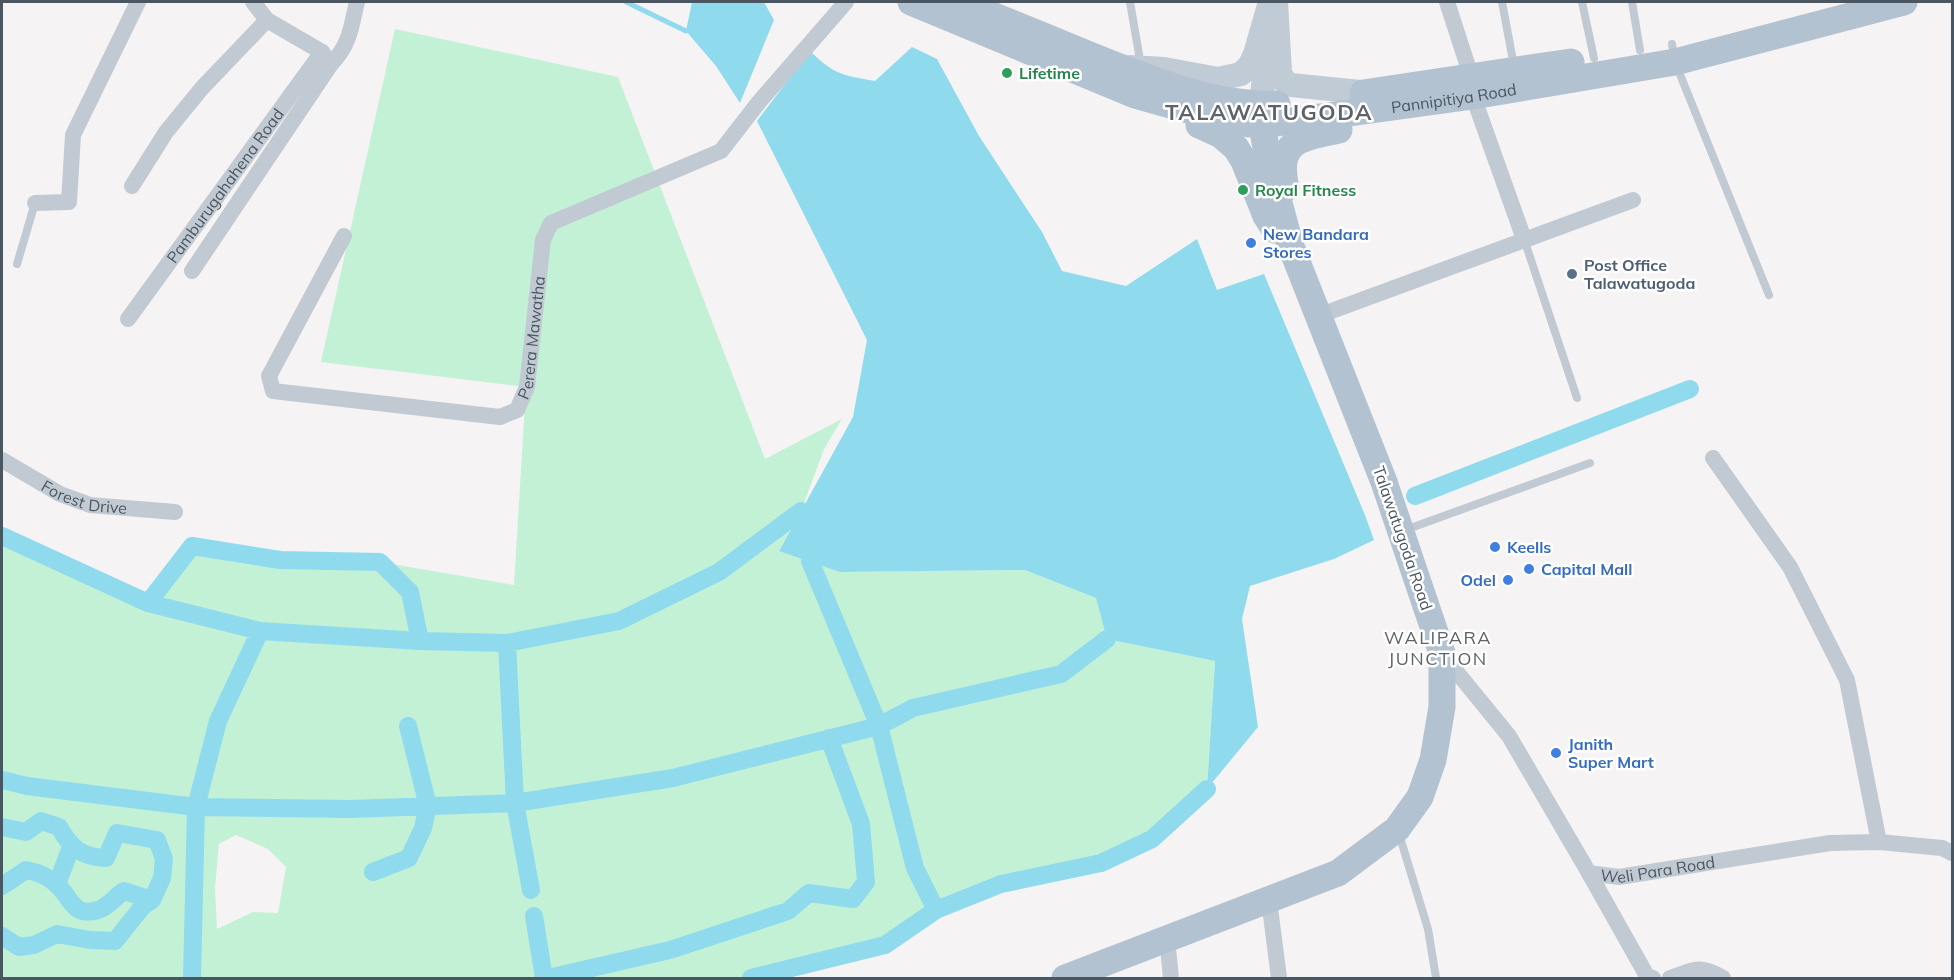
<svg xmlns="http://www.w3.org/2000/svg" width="1954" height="980" font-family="Mulish,sans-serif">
  <rect width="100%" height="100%" fill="#f5f3f3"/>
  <!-- green -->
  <path fill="#c3f1d5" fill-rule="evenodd" d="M395 29 618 77 765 459 842 419 824 449 801 511 779 550 840 572 1025 570 1096 598 1108 639 1215 661 1207 789 1152 839 1101 863 1001 884 936 910 885 945 751 978H2V535L146 592 192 546 280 560 380 562 514 585 526 387 321 362ZM236 835 268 849 286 867 278 913 253 912 217 929 215 888 219 844Z"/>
  <!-- water -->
  <path fill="#90daee" d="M692 2H764L774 20 740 103 716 66 686 31Z
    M912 47 937 59 979 136 1042 232 1062 271 1126 286 1197 239 1217 290 1264 274 1365 515 1374 540 1334 559 1250 586 1242 619 1258 727 1207 789 1215 661 1107 639 1096 598 1025 570 840 572 779 551 853 417 867 340 757 121 810 51C835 75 842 75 875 81Z"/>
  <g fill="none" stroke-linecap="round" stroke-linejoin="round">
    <!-- stream -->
    <path stroke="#90daee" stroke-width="5" d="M626 2 686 31"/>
    <!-- canal -->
    <path stroke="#90daee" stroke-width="18" d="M1415 496 1690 389
      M2 536 148 603 260 631 420 641 507 643 619 621 719 572 801 511
      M810 561 879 726 915 868 936 910 1001 884 1101 863 1152 839 1207 789
      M148 603 192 546 280 560 380 562 410 592 420 641
      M507 643 515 803 531 890
      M2 780 27 786 196 807 350 809 515 803 673 778 879 726 913 708 1061 674 1107 639
      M2 827 26 832 41 821 59 827C71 848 81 857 106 858L117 833 157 840 164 859 162 878 152 900 143 906 115 941 90 940 57 934 34 945 19 947 2 936
      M373 872 409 858 423 828 428 806 408 726
      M57 884 71 847
      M2 886 26 870C37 872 46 875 55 883 71 895 71 918 98 910 107 908 116 896 124 891L152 900
      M534 916 544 978
      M192 978 196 807 218 721 260 631
      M548 978 670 950 788 911 809 893 853 899 866 882 861 824 829 738
      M751 978 885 945 936 910"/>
    <!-- service -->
    <path stroke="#c1cad2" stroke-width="8" d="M1130 2 1141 66
      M1502 2 1514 66
      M1582 2 1594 58
      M1632 2 1640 50
      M1672 44 1675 62 1769 295
      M1524 239 1577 398
      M17 264 35 203
      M1405 530 1590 463
      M1399 834 1428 929 1436 978"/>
    <!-- minor -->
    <g stroke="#c1cad2" stroke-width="16">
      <path d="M253 2 267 20 322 52 331 64C350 45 351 27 357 2"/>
      <path d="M1447 2 1471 76"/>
      <path d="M1473 96 1524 239"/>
      <path d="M132 186 166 132 202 88 267 20"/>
      <path d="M35 203 69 202 73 135 138 2"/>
      <path id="s1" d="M344 236 269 376 273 391 500 417 517 410 527 387 543 240 551 223 721 151 759 102 846 2"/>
      <path d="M192 271 331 64"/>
      <path d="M1318 316 1633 200"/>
      <path id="s2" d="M128 319 322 52"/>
      <path d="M1713 458 1790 567 1847 680 1879 842"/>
      <path id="s3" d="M2 460 60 494 90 505 175 512"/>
      <path id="s4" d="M1442 654 1509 736 1589 873 1619 877 1830 843 1879 842 1942 848 1952 853"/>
      <path d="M1589 873 1647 976 1653 978"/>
      <path d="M1269 900 1279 978"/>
      <path d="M1167 938 1171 978"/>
      <path d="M1670 978C1694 970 1699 964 1723 978"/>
    </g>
    <!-- secondary -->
    <path stroke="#c1cbd6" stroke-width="24" d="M1276 2 1280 72 1284 81 1291 85 1370 93
      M1130 67 1164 69 1218 79 1241 74 1250 65 1255 54 1270 2
      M1261 105 1267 47"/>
    <!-- primary -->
    <g stroke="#b3c2d1" stroke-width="27">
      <path id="s5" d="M911 2 1135 95 1231 122 1262 125 1473 96 1675 62 1904 2"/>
      <path d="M959 2C1002 19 1044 36 1087 54 1145 77 1214 107 1277 104"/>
      <path d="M1363 93 1571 62"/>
      <path d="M1199 125 1221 135 1236 148 1244 161 1266 216 1275 230"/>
      <path d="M1286 188C1275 141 1300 138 1339 130"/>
      <path d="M1065 978 1338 873 1397 829 1420 797 1433 760 1442 707V653L1384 482 1290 244 1269 165 1262 125 1261 105"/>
    </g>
  </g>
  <!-- markers -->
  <g fill="#2e9e5b" stroke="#fff" stroke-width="2">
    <circle cx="1007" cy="73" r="6"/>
    <circle cx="1243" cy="190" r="6"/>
  </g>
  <g fill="#3f7fe0" stroke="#fff" stroke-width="2">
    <circle cx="1251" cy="243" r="6"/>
    <circle cx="1495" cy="547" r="6"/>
    <circle cx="1529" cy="569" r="6"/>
    <circle cx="1508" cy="580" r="6"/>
    <circle cx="1556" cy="753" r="6"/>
  </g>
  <circle fill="#5c6f8a" stroke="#fff" stroke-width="2" cx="1572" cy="274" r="6"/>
  <g text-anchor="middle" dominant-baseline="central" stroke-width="5" stroke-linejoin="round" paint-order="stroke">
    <!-- leisure labels -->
    <g font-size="16" font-weight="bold" fill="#27864d" stroke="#fff" text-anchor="start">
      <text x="1019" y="73">Lifetime</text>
      <text x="1255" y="190">Royal Fitness</text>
    </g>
    <!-- street labels -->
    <g font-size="16" fill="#4a5661" stroke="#fff">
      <text stroke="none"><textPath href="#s5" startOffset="567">Pannipitiya Road</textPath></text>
      <text stroke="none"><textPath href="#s2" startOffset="165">Pamburugahahena Road</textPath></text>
      <text stroke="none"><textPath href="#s1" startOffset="496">Perera Mawatha</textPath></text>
      <text stroke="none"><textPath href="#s3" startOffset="92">Forest Drive</textPath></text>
      <text transform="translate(1403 538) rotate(71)">Talawatugoda Road</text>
      <text stroke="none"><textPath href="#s4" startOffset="334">Weli Para Road</textPath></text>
    </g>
    <!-- shop labels -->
    <g font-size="16" font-weight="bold" fill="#366cbe" stroke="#fff" text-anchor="start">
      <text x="1263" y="234">New Bandara<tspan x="1263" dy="18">Stores</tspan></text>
      <text x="1507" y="547">Keells</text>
      <text x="1541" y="569">Capital Mall</text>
      <text x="1496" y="580" text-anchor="end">Odel</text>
      <text x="1568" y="744">Janith<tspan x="1568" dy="18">Super Mart</tspan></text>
    </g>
    <!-- service labels -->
    <g font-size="16" font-weight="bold" fill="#4e5e75" stroke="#fff" text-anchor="start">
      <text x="1584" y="265">Post Office<tspan x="1584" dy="18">Talawatugoda</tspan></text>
    </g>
    <!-- neighbourhood labels -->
    <g font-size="18" letter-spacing="1.5" fill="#5f6368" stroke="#fff">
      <text x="1438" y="637">WALIPARA<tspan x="1438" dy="21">JUNCTION</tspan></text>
    </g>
    <!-- district labels -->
    <g font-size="22" font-weight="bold" letter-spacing="1.5" fill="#5f6368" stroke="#fff">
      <text x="1269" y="112">TALAWATUGODA</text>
    </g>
  </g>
  <!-- border -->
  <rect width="1954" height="980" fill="none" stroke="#4a5661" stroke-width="6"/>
</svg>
